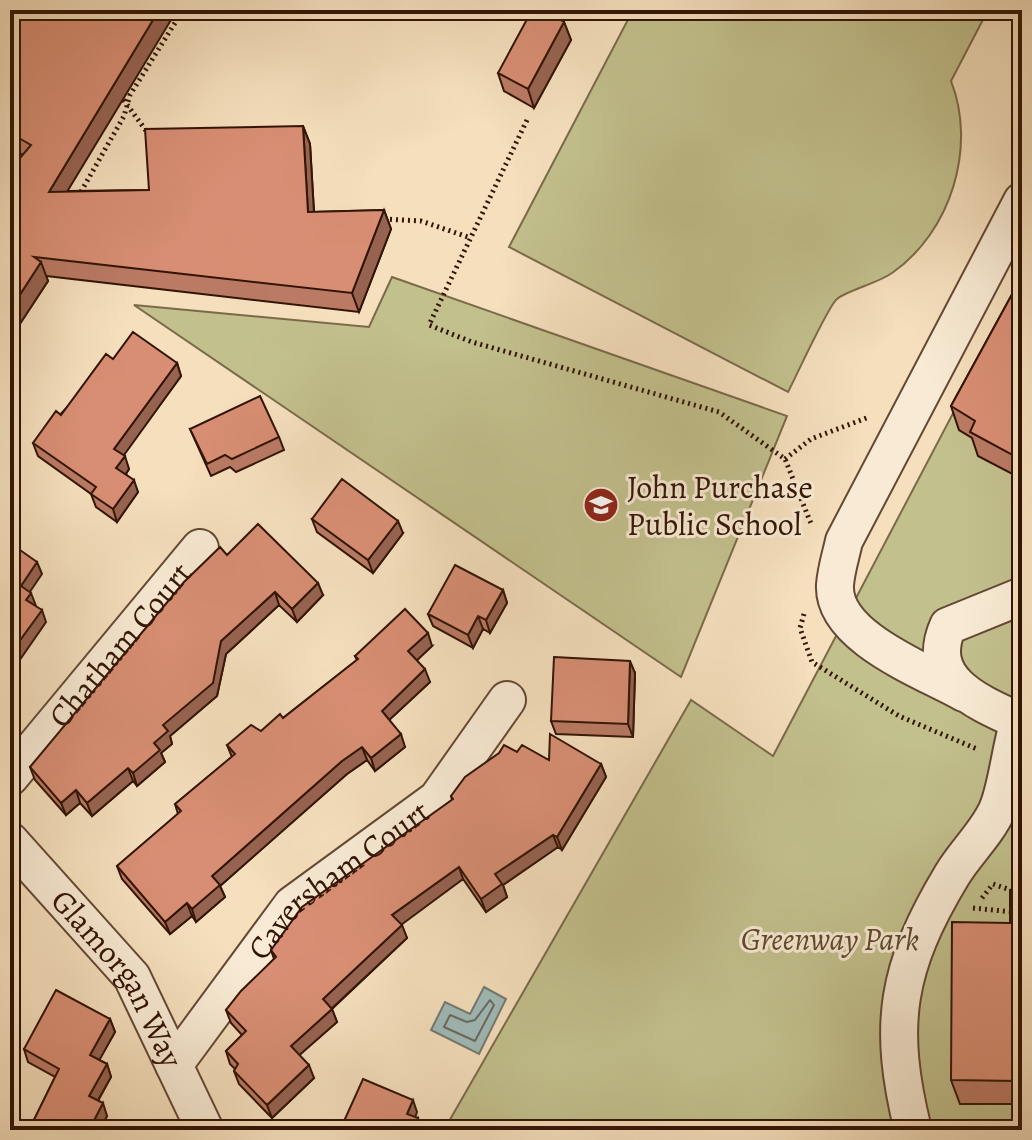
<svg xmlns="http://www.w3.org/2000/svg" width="1032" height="1140" font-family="Alegreya,serif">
  <rect width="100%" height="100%" fill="#f5dfbd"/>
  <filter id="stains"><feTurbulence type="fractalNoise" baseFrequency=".0025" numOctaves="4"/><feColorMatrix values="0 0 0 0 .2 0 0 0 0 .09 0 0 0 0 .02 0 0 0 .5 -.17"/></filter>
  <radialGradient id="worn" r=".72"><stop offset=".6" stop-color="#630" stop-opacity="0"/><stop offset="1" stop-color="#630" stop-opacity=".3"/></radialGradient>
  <!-- green -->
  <path fill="#c2c08d" stroke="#7a6a49" stroke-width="2" d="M633 10H988L951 81C977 147 951 232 892 273 878 283 846 291 837 299 828 306 796 377 788 392L509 247Z
    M392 277 787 416 681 677 134 305 369 327Z
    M1022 282V1130H444L691 700 773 756Z"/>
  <!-- water -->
  <path fill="#9fbbb9" stroke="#747971" stroke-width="2" d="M484 987 506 999 479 1054 431 1030 445 1002 470 1014Z"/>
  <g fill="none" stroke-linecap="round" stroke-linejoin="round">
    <!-- shore -->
    <path stroke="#69685f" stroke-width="2" d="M490 1000 494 1005 475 1041 444 1027 450 1015 467 1022 475 1020Z"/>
    <defs>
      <g id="minor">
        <path d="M964 693C925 671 832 637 835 585 836 570 841 555 844 541L1022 201"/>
        <path d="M1019 721C977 702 924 680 948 626L1022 596"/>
        <path id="s1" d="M10 777 200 548"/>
        <path id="s2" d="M10 841 132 977 205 1130"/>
        <path id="s3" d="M174 1065 292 905 437 799 507 700"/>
        <path d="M913 1130C887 1025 896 968 952 875 965 853 987 833 997 810 1008 786 1012 732 1022 716"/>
      </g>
    </defs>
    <!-- minor casing -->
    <use href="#minor" stroke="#644833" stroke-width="40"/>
    <!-- path -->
    <path stroke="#331505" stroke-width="5" stroke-dasharray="2 4" stroke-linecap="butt" d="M120 95 147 132
      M527 120 429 325 472 342 719 412 785 459 812 526
      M78 197 124 116 130 95 183 10
      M384 219 421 221 468 237
      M785 459 811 439 869 417
      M804 614 800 628 812 662 899 716 977 749
      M982 898 993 884 1022 894
      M973 908 1013 912"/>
    <!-- minor -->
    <use href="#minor" stroke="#f8ead4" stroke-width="36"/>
  </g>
  <!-- wall -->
  <path fill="#ba7a64" stroke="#331505" stroke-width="2" d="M10 10 67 191 149 190 303 126 310 144 314 212 384 210 391 229 359 312 46 276 48 281 10 339 23 155 10 147Z
    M564 22 571 40 534 108 504 91 498 73Z
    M1022 276V479L978 456 972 438 959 430 951 406Z
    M113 359 177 363 181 376 123 455 129 469 126 474 138 492 117 522 96 507 91 494 38 456 33 443Z
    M190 429 279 437 284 450 236 472 230 467 211 476Z
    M312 519 403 533 373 573 317 532Z
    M227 555 323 595 297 622 279 605 226 654 217 696 170 736 172 744 161 753 165 762 137 786 133 781 92 816 80 803 66 815 35 780 30 767Z
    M503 590 507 603 490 633 483 629 473 648 433 626 428 614Z
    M432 646 417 660 430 682 389 720 405 747 375 771 367 760 347 774 220 886 225 897 196 922 192 916 170 934 122 879 117 866 178 814 175 804 232 757 227 745 261 731 283 718 357 660 355 656Z
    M635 673 633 737 556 734 551 721Z
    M517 752 549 760 601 764 606 777 562 850 558 847 503 885 507 897 486 912 463 879 401 924 407 938 332 1009 337 1022 299 1055 314 1078 272 1118 239 1084 234 1071 235 1069 230 1064 226 1051 242 1035 231 1023 226 1010 274 959 271 950 452 800 451 796Z
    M1022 891V1104H960L951 1080Z
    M110 1019 115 1032 99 1060 107 1064 111 1077 98 1101 107 1116 100 1130H29L55 1077 28 1062 24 1049Z"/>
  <!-- shaded-wall -->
  <path fill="#976351" stroke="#331505" stroke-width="2" d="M159 10H177L56 210 49 192Z
    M564 22 571 40 534 108 528 89Z
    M303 126 310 144 315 230 308 212Z
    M384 210 391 229 359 312 352 293Z
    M41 262 48 281 10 339V310Z
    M177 363 181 376 119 462 114 449Z
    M125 456 129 469 121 481 116 468Z
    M134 480 138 492 117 522 113 509Z
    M398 521 403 533 373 573 368 560Z
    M37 562 42 574 25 599 21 586Z
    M318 583 323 595 297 622 292 609Z
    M503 590 507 603 490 633 486 620Z
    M275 592 279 605 226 654 217 696 170 736 172 744 161 753 165 762 137 786 133 773 154 743 163 725 221 641Z
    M31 593 36 606 26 600Z
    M42 610 46 622 10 674V654Z
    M478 616 483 629 473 648 468 635Z
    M428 633 432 646 413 664 408 651Z
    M630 661 635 673 633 737 628 724Z
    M425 669 430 682 386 723 382 711Z
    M401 734 405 747 375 771 371 758Z
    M362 747 367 760 347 774 220 886 225 897 196 922 192 909 212 876 342 761Z
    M601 764 606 777 562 850 557 837Z
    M128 768 133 781 92 816 87 803Z
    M76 790 80 803 66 815 61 803Z
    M553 835 558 847 503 885 507 897 486 912 481 899 495 874Z
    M459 867 463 879 397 928 392 915Z
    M11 897 16 910 10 921V899Z
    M187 903 192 916 170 934 165 922Z
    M402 925 407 938 328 1012 323 999Z
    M332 1009 337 1022 295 1059 291 1046Z
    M110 1019 115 1032 95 1068 90 1055Z
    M107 1064 111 1077 93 1109 89 1096Z
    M309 1065 314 1078 272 1118 267 1105Z
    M413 1100 417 1112 412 1126 407 1114Z
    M103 1103 107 1116 100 1130H89Z
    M418 1118 422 1130H413Z"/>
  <!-- building -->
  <path fill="#d88e74" stroke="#331505" stroke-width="2" d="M10 10H159L49 192 149 190 145 129 303 126 308 212 384 210 352 293 34 257 41 262 10 310V170L31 145 10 133V107L14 101 10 99Z
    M532 10H543L564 22 528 89 498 73Z
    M1022 276V460L970 432 975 421 951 406Z
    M133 332 177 363 114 449 125 456 116 468 134 480 113 509 91 494 96 487 33 443 56 411 61 415 106 354 113 359Z
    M260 396 279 437 232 459 225 455 207 464 190 429Z
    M342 479 398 521 368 560 312 519Z
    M258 524 318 583 292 609 275 592 221 641 213 683 163 725 168 731 154 743 160 750 133 773 128 768 87 803 76 790 61 803 30 767 184 582 220 547 227 555Z
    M10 543 37 562 21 586 31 593 26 600 42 610 10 654Z
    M455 565 503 590 486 620 478 616 468 635 428 614Z
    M405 609 428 633 408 651 425 669 382 711 401 734 371 758 362 747 342 761 212 876 220 885 192 909 187 903 165 922 117 866 181 811 175 804 235 754 227 745 251 725 261 731 280 714 283 718 358 659 355 656Z
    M554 657 630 661 628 724 551 721Z
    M550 734 601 764 557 837 553 835 495 874 502 884 481 899 459 867 392 915 402 925 323 999 332 1009 291 1046 309 1065 267 1105 234 1071 238 1064 226 1051 246 1031 226 1010 241 991 276 957 271 950 302 907 453 799 451 796 465 777 499 753 504 745 517 752 522 745 549 760Z
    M1010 890 1022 891V1081L951 1080 952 922 1010 923Z
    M56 990 110 1019 90 1055 107 1064 89 1096 103 1103 89 1130H29L59 1069 24 1049Z
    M363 1079 413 1100 407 1114 418 1118 413 1130H340Z"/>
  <!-- icons -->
  <defs>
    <symbol id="school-disc" viewBox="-11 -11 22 22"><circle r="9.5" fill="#8f2418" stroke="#f8ead4"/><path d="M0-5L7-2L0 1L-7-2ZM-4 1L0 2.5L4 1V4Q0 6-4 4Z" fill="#fff"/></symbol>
  </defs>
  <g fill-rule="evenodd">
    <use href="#school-disc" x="581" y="485" width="40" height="40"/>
  </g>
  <g text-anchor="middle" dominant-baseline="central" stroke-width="6" stroke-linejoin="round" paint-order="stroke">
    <!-- poi labels -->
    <g font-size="32" fill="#331505" stroke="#f8ead4" text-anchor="start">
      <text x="627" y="487">John Purchase<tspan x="627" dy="37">Public School</tspan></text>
    </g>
    <!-- street labels -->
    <g font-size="32" fill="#331505" stroke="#f8ead4">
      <text stroke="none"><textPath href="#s1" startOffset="172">Chatham Court</textPath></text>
      <text stroke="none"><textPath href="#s3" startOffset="250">Caversham Court</textPath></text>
      <text stroke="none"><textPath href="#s2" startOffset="176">Glamorgan Way</textPath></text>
    </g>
    <!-- park labels -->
    <g font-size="32" font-style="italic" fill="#5e482e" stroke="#f8ead4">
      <text x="830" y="939">Greenway Park</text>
    </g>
  </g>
  <!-- margin -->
  <rect width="1032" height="1140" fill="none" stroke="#f5dfbd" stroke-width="40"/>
  <rect x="12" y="12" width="1008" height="1116" fill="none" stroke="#331505" stroke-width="4"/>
  <rect x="20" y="20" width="992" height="1100" fill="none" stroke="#331505" stroke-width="2"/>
  <rect width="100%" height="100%" filter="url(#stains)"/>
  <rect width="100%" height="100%" fill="url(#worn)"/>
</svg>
